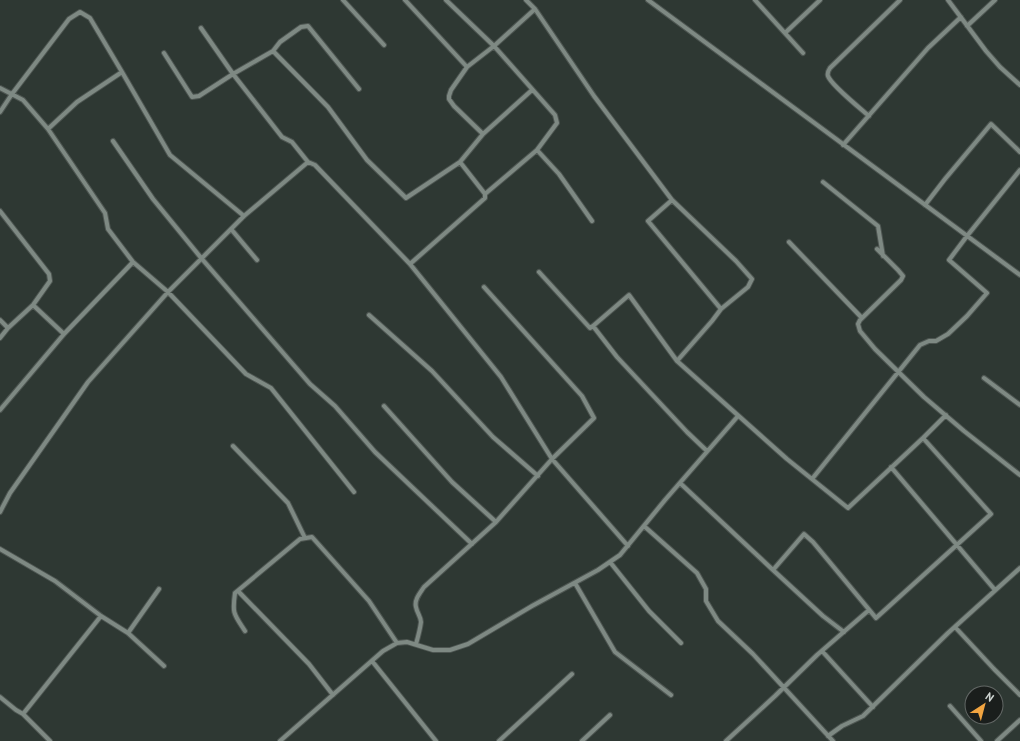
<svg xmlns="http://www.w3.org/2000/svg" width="1020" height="741" font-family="'PT Sans',sans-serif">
  <rect width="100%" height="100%" fill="#2e3833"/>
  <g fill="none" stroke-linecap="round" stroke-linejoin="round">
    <defs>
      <path id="street" d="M343 0 384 45
        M405 0 467 67
        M446 0 494 46 555 115 557 123 537 150
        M526 0 535 9 594 96 672 200 736 261 752 279 748 287 721 309 712 321 677 361
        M648 0 1020 275
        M755 0 803 53
        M948 0 986 51 1000 67 1020 85
        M967 26 995 0
        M201 28 233 74 282 137 292 142 308 162 315 165 410 264 501 377 552 459 628 546
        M785 33 820 0
        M273 51 328 107 367 160 406 198 460 162 483 134 532 90
        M164 53 192 97 199 96 233 74 273 51 280 42 301 27 308 26 359 89
        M0 88 23 100 48 129 105 213 108 229 133 262 168 292 246 374 271 388 354 492
        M0 112 12 94 69 19 80 12 90 18 122 72 170 155 244 216
        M869 116C861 109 831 85 828 76 827 73 828 71 830 68L900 0
        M48 129 77 102 122 72
        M483 134 454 106 449 99V96L451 90 467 67 494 46 535 9
        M113 141 153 199 202 259 310 384 335 406 375 452 472 544
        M843 145 928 48 961 17
        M460 162 485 194
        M823 182 878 226 883 256
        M672 200 648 221 721 309
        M925 205 945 179 991 124 1020 152
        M0 211 49 274 50 281 33 305 8 328 0 338
        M231 229 257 260
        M789 242 862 318
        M877 249 898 270 903 276 901 280 860 320 858 324 860 331 875 349 924 397 964 431 1020 475
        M410 264 485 198V194L537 150 559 174 592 221
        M539 272 590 328 593 326
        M33 305 64 334
        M369 315 432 371 493 437 538 476
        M0 320 8 328
        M984 378 1020 405
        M384 406 452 482 496 522
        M0 410 64 334 133 262
        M233 446 288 503 305 538
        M707 451 687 432 617 357 593 326 629 295 677 361 787 459 848 508 923 438 946 415
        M891 467 995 590
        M812 479 920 345 929 341H936L948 334 967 316 987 293 949 260 967 236 1020 170
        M680 483 773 570 804 534 813 542 876 618 991 514 923 438
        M0 512 10 493 88 382 168 292 244 216 308 162
        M644 526 697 573 706 589V601L718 621 753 654 833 741
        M0 549 55 581 101 616 128 633 164 666
        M610 562 649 611 681 643
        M773 570 823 616 844 632
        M575 583 615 652 671 695
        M238 591 309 664 333 695
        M955 627 994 669 1020 695
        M245 631C234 614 232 614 235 593L300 539 312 537 369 601 397 643
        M128 633 159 589
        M416 644C418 637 420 630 421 622 421 617 417 613 416 607 414 600 420 593 424 587L496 522 552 459 594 418 582 396 484 287
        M822 651 873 707
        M372 661 436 741
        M0 697 16 710 23 714 50 741
        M950 706 981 741
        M23 714 101 616
        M828 736 842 726 863 716 948 633 1020 568
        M280 741 383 651 397 643 407 642 433 650H450L468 644 532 606 598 570 620 555 665 500 738 416
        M499 741 572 674
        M582 741 610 715
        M726 741 775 696 817 655 869 610
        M997 741 1020 720"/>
    </defs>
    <!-- street casing -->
    <use href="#street" stroke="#4e5652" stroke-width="6"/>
    <!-- street -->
    <use href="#street" stroke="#7e8983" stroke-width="4"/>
  </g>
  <!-- north arrow -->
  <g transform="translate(984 705) rotate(36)"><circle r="19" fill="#1a1e1c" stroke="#626765"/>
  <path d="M0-3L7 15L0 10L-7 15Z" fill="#f2a541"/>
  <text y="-6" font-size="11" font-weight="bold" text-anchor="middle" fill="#cfd5d2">N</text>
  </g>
</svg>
